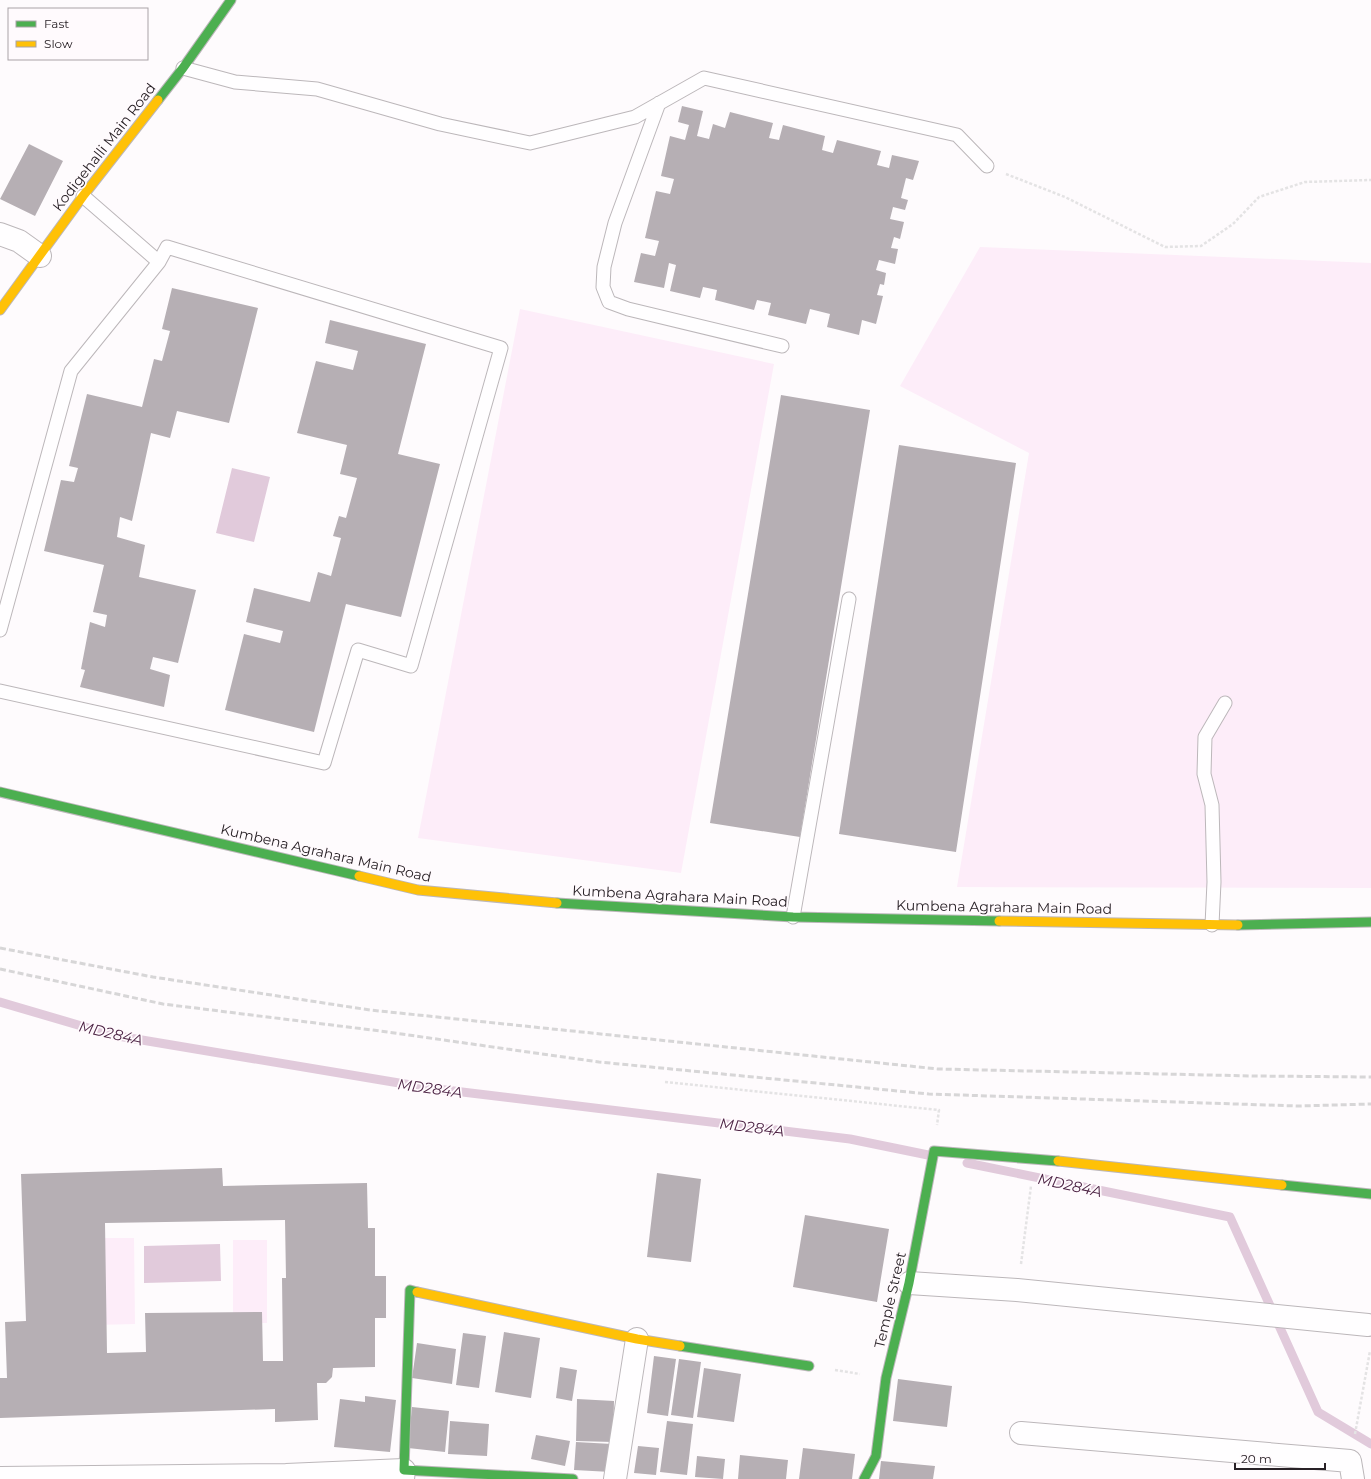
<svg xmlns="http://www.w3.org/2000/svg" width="1371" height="1479" font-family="Montserrat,sans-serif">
  <rect width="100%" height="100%" fill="#fefbfd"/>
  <!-- green -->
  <path fill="#fdedf9" d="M980 247 1371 263V888L957 887 1029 453 900 386Z
    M520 309 774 364 681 873 418 838Z
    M95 1238H134L135 1324 96 1325Z
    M233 1240H267V1323H233Z"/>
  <!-- water -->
  <path fill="#e1cadb" d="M232 468 270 477 254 542 216 533Z
    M220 1244 221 1281 144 1283V1246Z"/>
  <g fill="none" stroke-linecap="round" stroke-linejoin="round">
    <!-- stream -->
    <path stroke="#e1cadb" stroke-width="9" d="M0 1002 112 1035 429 1088 850 1139 933 1156
      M967 1163 1230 1217 1318 1412 1371 1444"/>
  </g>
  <!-- building -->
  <path fill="#b6afb4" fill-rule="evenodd" d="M682 106 703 111 697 136 709 139 713 124 725 128 730 112 773 123 769 138 779 140 783 125 825 136 822 150 833 153 837 140 881 151 877 165 889 168 892 155 919 161 913 180 906 178 901 198 908 200 905 210 893 207 890 219 904 222 900 239 894 237 891 248 898 249 895 264 879 260 876 270 886 273 884 285 880 284 877 295 883 296 876 324 862 320 859 335 827 327 830 314 810 309 806 324 768 315 771 303 757 300 754 310 715 300 717 290 703 287 700 298 670 291 676 265 669 263 664 288 634 282 641 253 655 256 659 241 645 238 656 191 670 194 674 179 661 176 670 136 685 140 689 125 678 122Z
    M29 144 63 161 35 216 0 199Z
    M172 288 258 308 229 423 177 411 170 438 151 433 132 521 120 517 117 537 145 545 139 577 196 590 178 663 153 657 150 669 170 675 164 707 80 687 85 670 81 669 90 622 105 627 107 615 93 612 104 565 44 551 61 480 74 482 78 468 69 466 87 394 142 407 154 359 162 361 170 331 162 329Z
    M330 320 426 344 398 454 440 464 401 617 346 604 314 732 225 710 244 634 280 643 283 631 246 622 254 588 310 602 318 572 331 576 341 538 333 536 339 516 346 518 357 478 340 474 347 445 297 433 316 361 353 370 358 351 325 343Z
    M781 395 870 410 800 837 710 823Z
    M899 445 1016 463 956 852 839 834Z
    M222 1168 223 1186 367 1183 368 1228H375V1276H386V1318H375V1367L333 1368 332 1377 326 1383H317L318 1420 275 1422V1409L0 1418V1378H7L5 1322 26 1321 21 1174ZM285 1220 286 1278H282L283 1361H263L262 1312 145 1313 146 1352 107 1353 105 1223Z
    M657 1173 701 1179 691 1262 647 1257Z
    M805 1215 889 1229 877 1302 793 1287Z
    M504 1332 540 1338 531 1398 495 1392Z
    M463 1333 486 1336 479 1388 456 1385Z
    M417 1343 456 1349 452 1384 412 1378Z
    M654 1356 676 1359 668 1416 647 1413Z
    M679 1359 701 1362 693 1418 671 1415Z
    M560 1367 577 1370 572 1401 556 1398Z
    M704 1368 741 1374 734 1422 697 1417Z
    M898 1379 952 1386 947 1427 893 1421Z
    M365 1396 396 1400 390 1452 334 1447 340 1399 365 1402Z
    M577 1399 614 1401 613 1442 576 1441Z
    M412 1407 449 1411 445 1452 408 1448Z
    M450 1421 489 1424 487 1456 448 1454Z
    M667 1421 693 1424 687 1475 660 1472Z
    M536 1435 570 1441 565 1466 531 1459Z
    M576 1442 612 1444 611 1472 574 1470Z
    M638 1446 659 1448 656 1475 634 1473Z
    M803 1448 855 1454 852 1479H799Z
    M740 1455 788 1460 786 1479H738Z
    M697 1456 725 1459 723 1479 695 1477Z
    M881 1461 935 1466 933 1479H879Z"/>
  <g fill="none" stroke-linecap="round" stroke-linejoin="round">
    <defs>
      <path id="lane" d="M183 68 235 82 317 89 440 124 530 143 635 117 704 78 957 135 987 166
        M659 103 615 223 604 267 603 287 609 302 628 309 782 346
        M83 196 159 262
        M0 630 71 371 159 262 167 247 501 348 411 666 358 650 324 763 0 691
        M793 917 849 599
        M1212 925 1214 882 1212 805 1204 774 1205 737 1225 703"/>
      <path id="street" d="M0 234 19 241 40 256
        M909 1283 1017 1290 1368 1325
        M1021 1433 1350 1461 1353 1479
        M0 1478 286 1475 404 1470 403 1479
        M615 1479 637 1339"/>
      <path id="fast" d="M158 100 183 68 231 0
        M0 792 359 876
        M557 903 793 917 999 921
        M1238 925 1371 922
        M1282 1185 1371 1194
        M417 1292 410 1290 404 1470 573 1479
        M680 1346 809 1366
        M864 1479 876 1456 886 1378 909 1283 934 1151 1058 1161"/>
      <path id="slow" d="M0 310 83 196 158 100
        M359 876 418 890 557 903
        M999 921 1238 925
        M1058 1161 1282 1185
        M417 1292 637 1339 680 1346"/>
    </defs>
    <!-- lane casing -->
    <use href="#lane" stroke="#bcb7ba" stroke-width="15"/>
    <!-- street casing -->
    <use href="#street" stroke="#bcb7ba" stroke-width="24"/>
    <!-- fast casing -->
    <use href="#fast" stroke="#bcb7ba" stroke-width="11"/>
    <!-- slow casing -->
    <use href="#slow" stroke="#bcb7ba" stroke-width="11"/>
    <!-- path -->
    <path stroke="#e4e3e4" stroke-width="2.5" stroke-dasharray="3 2" stroke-linecap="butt" d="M1006 174 1065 197 1165 247 1201 246 1233 224 1259 197 1305 182 1371 180
      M665 1082 939 1110 937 1125
      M1021 1264 1031 1186
      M835 1370 860 1374
      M1355 1434 1370 1351"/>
    <!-- lane -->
    <use href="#lane" stroke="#fffeff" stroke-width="13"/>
    <!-- street -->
    <use href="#street" stroke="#fffeff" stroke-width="22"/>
    <!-- fast -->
    <use href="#fast" stroke="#4caf50" stroke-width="9"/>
    <!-- slow -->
    <use href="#slow" stroke="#ffc107" stroke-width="9"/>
    <!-- rail -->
    <path stroke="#d7d6d7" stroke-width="3" stroke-dasharray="6 3" stroke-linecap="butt" d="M0 948 153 977 370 1010 938 1069 1253 1076 1371 1077
      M0 969 163 1004 380 1031 599 1062 929 1094 1298 1106 1371 1104"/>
  </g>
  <g text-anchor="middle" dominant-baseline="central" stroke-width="3.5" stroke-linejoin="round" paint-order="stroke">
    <!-- street labels -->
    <g font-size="14" fill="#282126" stroke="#fffafd">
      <text transform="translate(104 147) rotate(-52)">Kodigehalli Main Road</text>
      <text transform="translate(326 853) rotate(13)">Kumbena Agrahara Main Road</text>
      <text transform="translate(680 896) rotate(3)">Kumbena Agrahara Main Road</text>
      <text transform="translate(1004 907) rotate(1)">Kumbena Agrahara Main Road</text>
      <text transform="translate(890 1300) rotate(-77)">Temple Street</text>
    </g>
    <!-- water labels -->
    <g font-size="15" font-style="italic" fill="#4d2445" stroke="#fffafd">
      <text transform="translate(111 1033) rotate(13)">MD284A</text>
      <text transform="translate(430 1088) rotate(8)">MD284A</text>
      <text transform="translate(752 1127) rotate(7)">MD284A</text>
      <text transform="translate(1070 1185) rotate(12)">MD284A</text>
    </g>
  </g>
  <!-- legend -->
  <rect x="8" y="8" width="140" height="52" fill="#fffafd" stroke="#a9a3a7"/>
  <rect x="16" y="21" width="20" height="6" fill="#4caf50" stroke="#a9a3a7"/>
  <text x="44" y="28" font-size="12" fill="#282126">Fast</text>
  <rect x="16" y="41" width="20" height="6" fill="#ffc107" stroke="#a9a3a7"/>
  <text x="44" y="48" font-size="12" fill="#282126">Slow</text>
  <!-- scale -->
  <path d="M1235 1463v6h90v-6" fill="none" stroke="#282126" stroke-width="2"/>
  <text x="1241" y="1463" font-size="12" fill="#282126" stroke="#fffafd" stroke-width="3" paint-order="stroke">20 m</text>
</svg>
